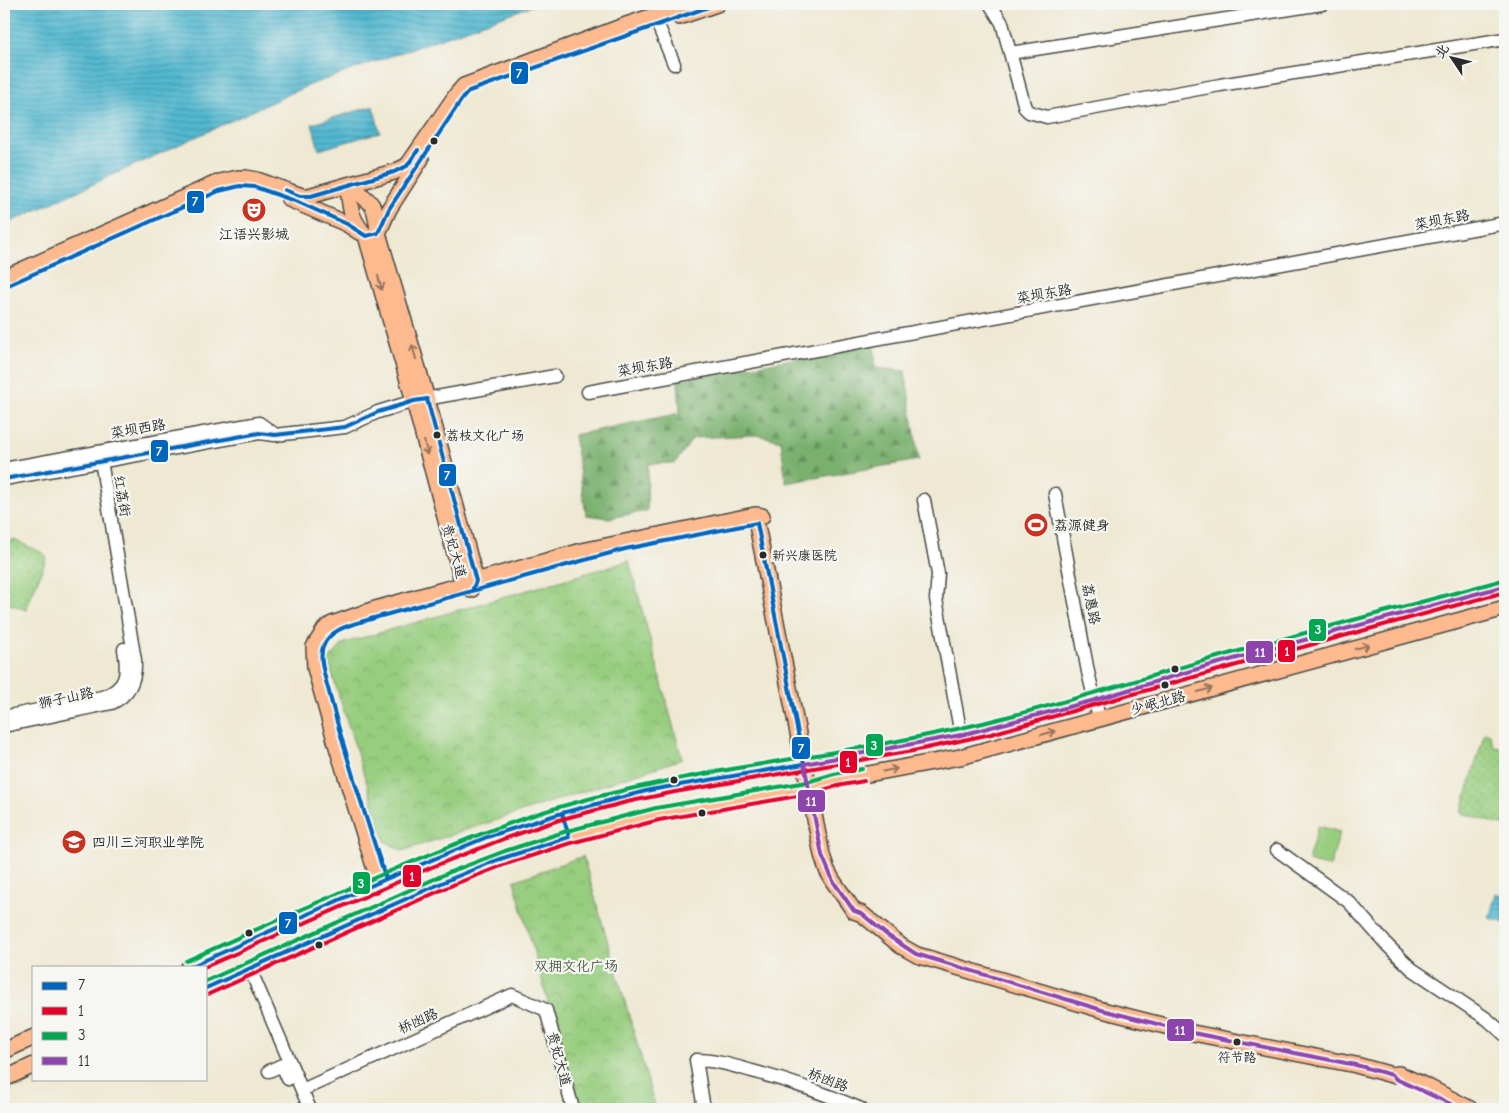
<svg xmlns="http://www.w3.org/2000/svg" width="1509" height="1113" font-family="'Comic Neue','LXGW WenKai TC',sans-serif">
  <defs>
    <pattern id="grass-dots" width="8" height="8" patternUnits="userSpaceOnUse" patternTransform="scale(1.25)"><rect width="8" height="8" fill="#97cd7e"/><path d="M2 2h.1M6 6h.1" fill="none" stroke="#82b06d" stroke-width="1.8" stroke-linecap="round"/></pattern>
    <pattern id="forest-firs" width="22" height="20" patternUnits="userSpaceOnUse" patternTransform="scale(1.25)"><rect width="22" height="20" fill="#79b06d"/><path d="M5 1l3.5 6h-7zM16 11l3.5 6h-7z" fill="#638f5a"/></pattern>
    <pattern id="park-crowns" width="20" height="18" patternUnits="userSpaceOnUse" patternTransform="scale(1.25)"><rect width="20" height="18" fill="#97cd7e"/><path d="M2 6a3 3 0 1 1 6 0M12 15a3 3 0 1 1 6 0" fill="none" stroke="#82b06d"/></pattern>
    <pattern id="water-rules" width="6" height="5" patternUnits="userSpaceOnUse" patternTransform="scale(1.25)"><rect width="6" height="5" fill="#52b8d0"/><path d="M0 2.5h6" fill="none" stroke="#4496a9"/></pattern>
  </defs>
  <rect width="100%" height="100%" fill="#f6f6f2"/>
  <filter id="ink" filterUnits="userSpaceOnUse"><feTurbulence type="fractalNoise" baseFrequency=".02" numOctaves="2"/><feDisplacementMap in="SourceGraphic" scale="10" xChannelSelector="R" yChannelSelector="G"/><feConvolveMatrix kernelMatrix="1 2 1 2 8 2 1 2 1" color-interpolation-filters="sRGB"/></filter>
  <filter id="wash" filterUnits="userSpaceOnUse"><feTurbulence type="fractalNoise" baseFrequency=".0096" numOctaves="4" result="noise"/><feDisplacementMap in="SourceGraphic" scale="20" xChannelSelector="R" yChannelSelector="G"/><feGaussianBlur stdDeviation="1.12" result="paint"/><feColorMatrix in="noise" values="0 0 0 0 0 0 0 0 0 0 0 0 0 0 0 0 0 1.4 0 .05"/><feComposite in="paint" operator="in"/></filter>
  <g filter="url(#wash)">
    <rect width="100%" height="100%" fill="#efe9d3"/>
    <!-- grass -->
    <path fill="url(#grass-dots)" stroke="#617c54" d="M11 540H14L43 553 47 557 26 610 9 604 7 608 4 607V550L7 543Z
      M1485 732 1490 734 1494 747 1505 749V826L1461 813Z"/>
    <!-- forest -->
    <path fill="url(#forest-firs)" stroke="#526e4c" d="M874 344 876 368 905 371 919 460 786 483 781 441 757 435 693 438 675 463 648 464 647 511 609 518 586 515 574 435 680 413 678 380Z"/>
    <!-- park -->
    <path fill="url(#park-crowns)" stroke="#617c54" d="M629 561 682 759 402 851 385 841 328 661 344 643Z
      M583 856 647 1078 655 1109H578L514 881Z"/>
    <!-- pitch -->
    <path fill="#97cd7e" stroke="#617c54" d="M1318 826 1340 832 1330 867 1308 861Z"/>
    <!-- water -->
    <path fill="url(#water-rules)" stroke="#3e727e" d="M4 4H537L307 86 4 225Z
      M373 106 380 132 319 150 312 124Z
      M1496 893 1505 896V923L1489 918Z"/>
  </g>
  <g filter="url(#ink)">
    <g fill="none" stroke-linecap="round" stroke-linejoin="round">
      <defs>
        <path id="minor" d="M990 4 1002 23 1025 108 1029 112 1047 117 1220 85 1505 39
          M654 15 674 64
          M1010 53 1322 4
          M588 392 1505 223
          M4 469 259 423 273 433
          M4 479 259 433 275 435 345 427 378 412 414 401 555 376
          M1055 494 1088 672 1099 718
          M924 500 938 574 936 599 961 735
          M4 717 102 697C128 688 128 673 124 649
          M4 726 112 703C130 694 136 680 135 660L101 461 96 452
          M1277 850 1349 902 1388 946 1412 969 1487 1019 1505 1035
          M250 969 310 1109
          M269 1071 282 1065 288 1079
          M302 1090 512 995 546 1010 573 1109
          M704 1109 696 1060C715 1060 734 1066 752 1071 789 1081 826 1094 861 1109"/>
        <path id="major" d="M679 17 717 4
          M348 186C372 202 376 203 378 233L427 399 476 581 472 589
          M348 186C350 209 350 218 366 236L414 401 463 584 471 590
          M289 199 347 224 359 232
          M378 233 389 209 421 159
          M4 278 219 182 238 178H246L257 180 305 197 394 172 407 166 410 162 457 94 464 86 629 24 689 4
          M755 515 822 855 827 870 833 881 854 911 862 914 901 946 917 955 1102 1010 1193 1033 1356 1065 1392 1075 1399 1074 1428 1087 1470 1109
          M379 882 337 747 315 668 314 647 325 629 332 624 372 610 582 551 755 515 762 516
          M189 967C269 931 349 894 430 861 479 841 528 822 579 808 704 773 833 764 959 735 1042 716 1123 690 1205 667 1305 639 1405 613 1505 586
          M206 988 453 878 497 860 569 837 658 814 808 788 836 780 960 757 1505 608
          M4 1051 34 1037
          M4 1079 34 1065"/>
      </defs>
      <!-- minor casing -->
      <use href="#minor" stroke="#484844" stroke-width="15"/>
      <!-- major casing -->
      <use href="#major" stroke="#484844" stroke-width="18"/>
      <!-- minor -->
      <use href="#minor" stroke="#fff" stroke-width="12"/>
      <!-- major -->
      <use href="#major" stroke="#fcba8e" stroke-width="15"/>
      <defs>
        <path id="bus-1" d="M285 190 300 196H311L394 172 407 166 418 150
          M4 287 219 191 240 186 255 187 298 202 347 224 366 236 378 233 389 209 462 99 469 91 717 4
          M4 479 259 433 275 435 345 427 378 412 414 401 427 399 476 581 472 591
          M757 523 804 764 650 790 562 813 487 837 386 879C366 818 346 758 330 696 327 683 318 659 323 647 330 627 356 624 374 618L625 549Z
          M190 967 386 879
          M206 988 453 878 497 860 569 837 562 813"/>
        <path id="bus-2" d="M205 967 432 867 506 838 562 819 627 802 675 792 913 751 991 734 1244 663 1505 592
          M209 994 455 884 509 863 571 843 659 820 809 794 837 786 864 781"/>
        <path id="bus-3" d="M186 961C262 927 337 893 414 861 467 839 521 817 577 802 710 766 849 755 983 723 1057 705 1130 682 1203 661 1303 633 1403 607 1503 580
          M206 981 450 872 505 851 567 831 656 808 807 782 834 774 862 769"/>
        <path id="bus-4" d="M1458 1109 1453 1105 1396 1079 1392 1075 1356 1065 1193 1033 1102 1010 916 954 887 935 862 914 854 911 833 881 822 855 804 764 961 735 1095 700 1204 667 1505 586"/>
      </defs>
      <!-- bus-1 casing -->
      <use href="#bus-1" stroke="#f6f6f2" stroke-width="8"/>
      <!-- bus-2 casing -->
      <use href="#bus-2" stroke="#f6f6f2" stroke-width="8"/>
      <!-- bus-3 casing -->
      <use href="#bus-3" stroke="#f6f6f2" stroke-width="8"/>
      <!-- bus-4 casing -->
      <use href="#bus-4" stroke="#f6f6f2" stroke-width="8"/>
      <!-- bus-1 -->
      <use href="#bus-1" stroke="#0065bd" stroke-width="4"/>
      <!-- bus-2 -->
      <use href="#bus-2" stroke="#e4002b" stroke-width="4"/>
      <!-- bus-3 -->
      <use href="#bus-3" stroke="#00a651" stroke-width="4"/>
      <!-- bus-4 -->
      <use href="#bus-4" stroke="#8e44ad" stroke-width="4"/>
    </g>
    <!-- one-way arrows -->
    <defs><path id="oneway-shaft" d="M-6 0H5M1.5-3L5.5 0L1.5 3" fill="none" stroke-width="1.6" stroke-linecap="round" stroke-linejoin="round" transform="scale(1.25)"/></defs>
    <g stroke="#94725c">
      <use href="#oneway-shaft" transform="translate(380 283) rotate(74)"/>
      <use href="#oneway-shaft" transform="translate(414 352) rotate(-106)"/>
      <use href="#oneway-shaft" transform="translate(426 448) rotate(75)"/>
      <use href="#oneway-shaft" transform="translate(1362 647) rotate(-15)"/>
      <use href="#oneway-shaft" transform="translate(1205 690) rotate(-15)"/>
      <use href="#oneway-shaft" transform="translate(1048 733) rotate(-16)"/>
      <use href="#oneway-shaft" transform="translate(890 770) rotate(-11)"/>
    </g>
  </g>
  <!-- icons -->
  <defs>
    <symbol id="theatre-disc" viewBox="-11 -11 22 22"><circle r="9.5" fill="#c8321e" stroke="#f6f6f2"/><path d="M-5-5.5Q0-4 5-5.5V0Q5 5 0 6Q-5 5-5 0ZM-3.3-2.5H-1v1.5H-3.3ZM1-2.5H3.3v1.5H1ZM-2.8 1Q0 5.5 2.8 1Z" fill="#fff"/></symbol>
    <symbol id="stadium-disc" viewBox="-11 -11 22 22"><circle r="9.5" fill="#c8321e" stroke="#f6f6f2"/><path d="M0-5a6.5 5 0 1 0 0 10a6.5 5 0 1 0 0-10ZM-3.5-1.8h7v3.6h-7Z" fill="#fff"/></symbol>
    <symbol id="university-disc" viewBox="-11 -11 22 22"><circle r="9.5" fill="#c8321e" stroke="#f6f6f2"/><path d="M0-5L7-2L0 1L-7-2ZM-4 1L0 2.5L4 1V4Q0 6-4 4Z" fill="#fff"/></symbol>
  </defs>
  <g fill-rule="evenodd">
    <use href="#theatre-disc" x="240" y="196" width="28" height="28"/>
    <use href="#stadium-disc" x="1022" y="511" width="28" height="28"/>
    <use href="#university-disc" x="60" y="828" width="28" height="28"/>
  </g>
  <!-- markers -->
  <g fill="#2b2b2b" stroke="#f6f6f2" stroke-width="2">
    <circle cx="434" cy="141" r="4.5"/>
    <circle cx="437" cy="435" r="4.5"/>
    <circle cx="763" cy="555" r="4.5"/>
    <circle cx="1175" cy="669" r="4.5"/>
    <circle cx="1165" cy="685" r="4.5"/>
    <circle cx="674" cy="780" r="4.5"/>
    <circle cx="702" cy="813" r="4.5"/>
    <circle cx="249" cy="933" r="4.5"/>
    <circle cx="319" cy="945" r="4.5"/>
    <circle cx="1237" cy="1042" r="4.5"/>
  </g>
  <g text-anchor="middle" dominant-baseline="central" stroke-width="4.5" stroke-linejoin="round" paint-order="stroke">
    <!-- bus labels -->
    <g font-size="13" fill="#2b2b2b" stroke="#f6f6f2" text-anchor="start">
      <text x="446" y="435">荔枝文化广场</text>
      <text x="772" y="555">新兴康医院</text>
      <text x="1237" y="1057" text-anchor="middle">符节路</text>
    </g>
    <!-- street labels -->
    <g font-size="14" fill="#2b2b2b" stroke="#f6f6f2">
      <text transform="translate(1442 220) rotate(-11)">菜坝东路</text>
      <text transform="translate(1044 294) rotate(-10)">菜坝东路</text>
      <text transform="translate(645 367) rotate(-10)">菜坝东路</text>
      <text transform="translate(138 429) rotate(-10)">菜坝西路</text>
      <text transform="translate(122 496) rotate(80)">红荔街</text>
      <text transform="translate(454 551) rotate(74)">贵妃大道</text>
      <text transform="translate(1091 604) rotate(79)">荔惠路</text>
      <text transform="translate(66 698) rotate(-12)">狮子山路</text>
      <text transform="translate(1158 703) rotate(-15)">少岷北路</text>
      <text transform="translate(418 1021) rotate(-24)">桥凼路</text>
      <text transform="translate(559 1059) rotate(75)">贵妃大道</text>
      <text transform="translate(828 1080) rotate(21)">桥凼路</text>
    </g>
    <!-- poi labels -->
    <g font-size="14" fill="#2b2b2b" stroke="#f6f6f2" text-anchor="start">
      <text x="254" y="234" text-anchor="middle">江语兴影城</text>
      <text x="1054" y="525">荔源健身</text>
      <text x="92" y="842">四川三河职业学院</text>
    </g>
    <!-- park labels -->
    <g font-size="14" fill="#4b5c44" stroke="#f6f6f2">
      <text x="576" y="966">双拥文化广场</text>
    </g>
  </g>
  <g stroke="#f6f6f2" stroke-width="2">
    <rect x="510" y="61" width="19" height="24" rx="5" fill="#0065bd"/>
    <rect x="186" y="190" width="19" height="24" rx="5" fill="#0065bd"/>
    <rect x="150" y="439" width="19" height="24" rx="5" fill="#0065bd"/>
    <rect x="438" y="463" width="19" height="24" rx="5" fill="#0065bd"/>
    <rect x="1308" y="618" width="19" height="24" rx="5" fill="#00a651"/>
    <rect x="1277" y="639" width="19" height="24" rx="5" fill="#e4002b"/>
    <rect x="1245" y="640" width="29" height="24" rx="5" fill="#8e44ad"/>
    <rect x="865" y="733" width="19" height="24" rx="5" fill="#00a651"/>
    <rect x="791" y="736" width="20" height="24" rx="5" fill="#0065bd"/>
    <rect x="839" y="750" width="19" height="24" rx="5" fill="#e4002b"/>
    <rect x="797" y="789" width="29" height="24" rx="5" fill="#8e44ad"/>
    <rect x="402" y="864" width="20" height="24" rx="5" fill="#e4002b"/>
    <rect x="352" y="871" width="19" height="24" rx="5" fill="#00a651"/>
    <rect x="278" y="911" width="20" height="24" rx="5" fill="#0065bd"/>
    <rect x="1166" y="1018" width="29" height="24" rx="5" fill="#8e44ad"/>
  </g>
  <g font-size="14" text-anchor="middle" font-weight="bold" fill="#fff">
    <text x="519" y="78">7</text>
    <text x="195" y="206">7</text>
    <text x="159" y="456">7</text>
    <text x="447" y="480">7</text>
    <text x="1318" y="634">3</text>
    <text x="1287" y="656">1</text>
    <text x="1260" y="657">11</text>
    <text x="874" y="750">3</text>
    <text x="801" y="753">7</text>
    <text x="848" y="767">1</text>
    <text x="811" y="806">11</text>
    <text x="412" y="881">1</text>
    <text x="361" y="888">3</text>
    <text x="288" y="928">7</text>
    <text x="1180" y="1035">11</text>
  </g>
  <!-- margin -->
  <rect width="1509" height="1113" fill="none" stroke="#f6f6f2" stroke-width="20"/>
  <!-- legend -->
  <rect x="32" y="966" width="175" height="115" fill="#f6f6f2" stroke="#a5a5a2"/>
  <rect x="42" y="982" width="25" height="8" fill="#0065bd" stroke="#a5a5a2"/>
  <text x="78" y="990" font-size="15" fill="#2b2b2b">7</text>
  <rect x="42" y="1007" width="25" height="8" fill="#e4002b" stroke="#a5a5a2"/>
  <text x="78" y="1016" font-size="15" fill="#2b2b2b">1</text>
  <rect x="42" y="1032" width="25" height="8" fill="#00a651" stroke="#a5a5a2"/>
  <text x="78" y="1040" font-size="15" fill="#2b2b2b">3</text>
  <rect x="42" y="1057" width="25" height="8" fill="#8e44ad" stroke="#a5a5a2"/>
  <text x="78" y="1066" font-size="15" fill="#2b2b2b">11</text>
  <!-- north arrow -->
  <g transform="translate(1452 58) rotate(305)" stroke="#f6f6f2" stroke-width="4" paint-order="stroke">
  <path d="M0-4L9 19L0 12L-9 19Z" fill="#2b2b2b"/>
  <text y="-8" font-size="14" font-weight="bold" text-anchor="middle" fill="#2b2b2b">北</text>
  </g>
</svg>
